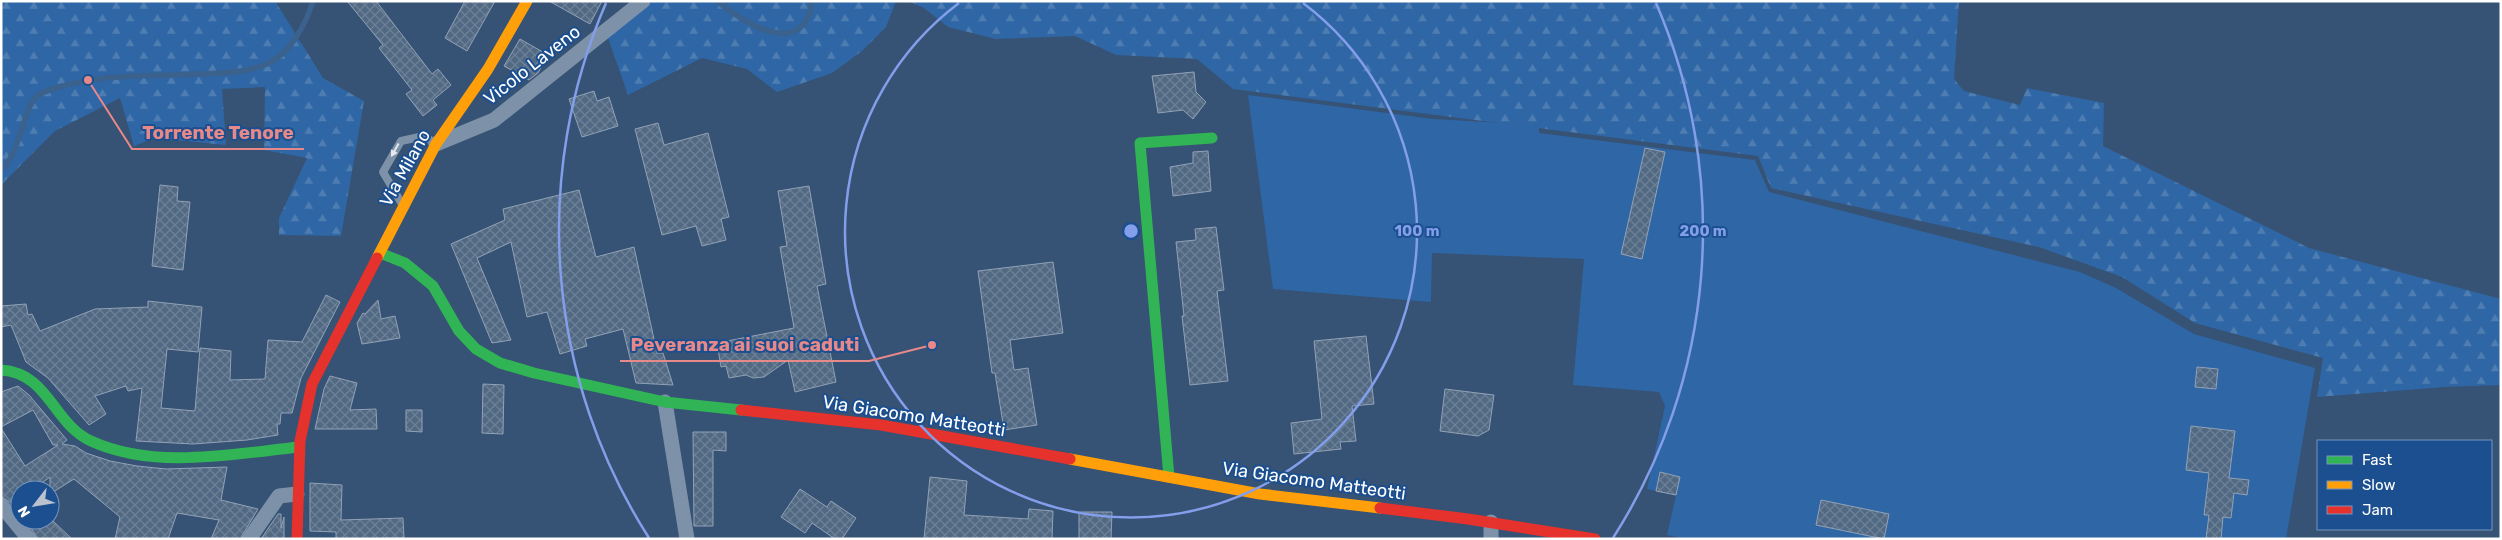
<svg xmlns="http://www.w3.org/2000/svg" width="2502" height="540" font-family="Rubik,sans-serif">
  <defs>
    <pattern id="forest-firs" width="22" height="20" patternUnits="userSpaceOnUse" patternTransform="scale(1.25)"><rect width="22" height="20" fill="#2f66a5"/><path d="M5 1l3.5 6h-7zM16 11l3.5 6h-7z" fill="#4e7db2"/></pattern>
    <pattern id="building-cross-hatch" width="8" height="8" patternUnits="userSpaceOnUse" patternTransform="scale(1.25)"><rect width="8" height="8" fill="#526984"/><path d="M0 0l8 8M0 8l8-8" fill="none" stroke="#6c8096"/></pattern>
  </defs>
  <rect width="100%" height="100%" fill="#365274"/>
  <!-- grass -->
  <path fill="#2f66a5" d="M1248 95 1433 119 1539 125V133L1755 160 1769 192 2080 272 2116 288 2194 334 2315 368 2286 539H1687L1667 535 1676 495 1647 489 1665 406 1659 392 1573 385 1584 259 1432 253 1431 302 1273 289Z"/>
  <!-- forest -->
  <path fill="url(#forest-firs)" d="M1 1H275L323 78 364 101 341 236 279 235V218L307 158 264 150 265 87 222 89 226 145 155 138 134 146 120 98 55 131 1 185Z
    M652 1H896L886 27 862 51 832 73 777 92 747 69 702 58 628 95 607 35Z
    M908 1H1959L1954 79 1964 91 2020 105 2027 88 2104 103 2103 146 2309 248 2501 299V385L2445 387 2317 397 2323 358 2195 323 2122 277 2039 247 1771 188 1758 156 1233 89 1197 59 1116 55 1075 36 996 39 948 27 924 8Z"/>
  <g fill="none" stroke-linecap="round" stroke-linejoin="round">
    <!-- stream -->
    <path stroke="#3b618d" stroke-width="5.5" d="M717 1C743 23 805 61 812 1
      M1 170C23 151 22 101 42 93 91 72 149 77 200 74 222 73 246 73 267 64 290 54 306 24 313 1"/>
  </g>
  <!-- building -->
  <path fill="url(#building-cross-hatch)" stroke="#92a2b6" d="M347 1H376L432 74 438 69 451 85 433 100 437 105 423 116 406 94 412 90 379 48 383 45Z
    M465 1H495L467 51 445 38Z
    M549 1H602L590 24Z
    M520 39 548 55 538 73 529 80 504 66Z
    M1194 72 1196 92 1206 102 1193 119 1183 110 1158 113 1152 76Z
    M594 91 597 101 609 97 618 126 582 137 569 99Z
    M658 123 664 145 708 133 729 217 721 219 726 240 702 246 696 226 662 235 635 129Z
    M1645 148 1665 152 1642 259 1621 254Z
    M1208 151 1211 191 1173 196 1170 167 1193 163V152Z
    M160 185 178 187 177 201 190 202 183 270 152 266Z
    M809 186 826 284 817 286 836 382 795 392 788 360 764 377 753 378 746 375 729 378 726 366 721 367 717 343 794 328 780 247 787 246 778 191Z
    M579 190 596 257 634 247 657 353H663L673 385 636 383 623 329 585 339 587 346 560 354 547 312 527 317 511 242 477 258 511 340 492 343 451 244 505 220 503 209Z
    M1216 227 1224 290 1217 291 1228 381 1190 385 1182 316H1184L1176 242 1196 240 1195 229Z
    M1053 262 1063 333 1010 340 1014 370 1028 368 1037 425 1004 430 995 373H992L978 271Z
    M326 295 340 302 301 378 292 413H281L280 424H277L278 435 247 440 193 444 136 441 142 388 128 391 126 386 95 396 106 414 89 425 48 378 26 362 11 325 1 327V306L26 304 28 315 32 314 40 331 95 309 148 307V301L202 307 198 352 167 349 161 408 195 411 200 348 231 351 230 380 265 379 268 340 302 342Z
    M378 300 381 319 395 316 400 338 362 344 357 323 363 313 365 314Z
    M1366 336 1374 404 1352 406 1356 441 1340 442 1341 449 1294 454 1291 423 1322 419 1314 341Z
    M2197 367 2218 369 2216 389 2195 387Z
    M330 376 357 383 350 410 376 409 377 429H315L324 389Z
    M483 384 504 385 503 434 482 433Z
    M18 386 29 395 67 440 62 444 75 446 86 453 110 461 137 466 166 469 227 467 221 500 258 509 240 539H211L219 520 177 513 168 539H115L120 517 74 479 50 494V477L32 490H20V498L12 504 1 496V428L25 466 58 445H53L33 410 1 427V392Z
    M1445 389 1494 395 1489 430 1478 436 1440 431Z
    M406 410H422V432L406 431Z
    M2191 426 2235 431 2229 478 2249 480 2247 495 2234 493 2231 518 2223 517 2221 539H2206L2209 515H2204L2209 473 2186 470Z
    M693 432H726V451L713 450V526H694Z
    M1660 472 1680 477 1676 495 1656 491Z
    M930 477 967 481 964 515 1028 519 1029 509 1053 511 1052 539H924Z
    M310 483 342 485 341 520 403 518 404 538 336 539V532L310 531Z
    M800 489 827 507 831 501 856 518 842 539H835L812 523 805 533 781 517Z
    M1821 500 1889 514 1884 539 1816 525Z
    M1079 512H1112L1111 539H1079Z
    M278 514H281V528L284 517V539H261Z
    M26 520H52L72 539H38Z"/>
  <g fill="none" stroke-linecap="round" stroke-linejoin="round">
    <!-- lane -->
    <path stroke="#7d92a8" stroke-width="8" d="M402 204 383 172 401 141 424 136 435 143"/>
    <!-- street -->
    <path stroke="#7d92a8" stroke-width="15" d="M436 144 494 120 643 1
      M665 402 687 539
      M1 505 29 539
      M1491 522V539
      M249 539 279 496 297 494"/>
    <!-- fast -->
    <path stroke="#30b455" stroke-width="11" d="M380 253 405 263 433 286 459 331 476 349 500 363 534 373 665 402 741 410
      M1 370C49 373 53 424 91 441 154 470 233 454 299 447
      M1169 477 1140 143 1212 138"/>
    <!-- slow -->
    <path stroke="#ff9f0a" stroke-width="11" d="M377 258 436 144 488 69 527 1
      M1070 459 1260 494 1380 508"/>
    <!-- jam -->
    <path stroke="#e5322d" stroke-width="11" d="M741 410 881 425 1070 459
      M1380 508 1468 519 1595 539
      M297 539 300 441 312 384 377 258"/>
  </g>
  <!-- one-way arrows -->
  <defs><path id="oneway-solid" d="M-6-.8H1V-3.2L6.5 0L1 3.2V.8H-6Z" transform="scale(1.25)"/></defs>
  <use fill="#e5e9ee" href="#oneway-solid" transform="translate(395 150) rotate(119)"/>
  <!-- distance rings -->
  <g fill="none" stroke="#839eea" stroke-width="2.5">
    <path d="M1303 3A286 286 0 1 1 959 3"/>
    <path d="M649 538A572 572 0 0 1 606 3M1656 3A572 572 0 0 1 1613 538"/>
  </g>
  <g text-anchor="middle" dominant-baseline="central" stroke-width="4" stroke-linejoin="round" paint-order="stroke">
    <!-- street labels -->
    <g font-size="18" fill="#fff" stroke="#1b4f8f">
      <text transform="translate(532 65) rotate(-38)">Vicolo Laveno</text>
      <text transform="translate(405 168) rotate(-61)">Via Milano</text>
      <text transform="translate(914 416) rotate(9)">Via Giacomo Matteotti</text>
      <text transform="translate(1314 481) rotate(8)">Via Giacomo Matteotti</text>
    </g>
  </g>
  <circle cx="1131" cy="231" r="8" fill="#839eea" stroke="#1b4f8f" stroke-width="2.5"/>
  <g font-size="15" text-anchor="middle" font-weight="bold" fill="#839eea" stroke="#1b4f8f" stroke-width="4" stroke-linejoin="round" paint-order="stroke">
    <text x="1417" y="236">100 m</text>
    <text x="1703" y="236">200 m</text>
  </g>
  <!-- callouts -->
  <path fill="none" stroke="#e88989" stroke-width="2" d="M88 80L132 149H304M932 345L869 361H620"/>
  <g fill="#e88989" stroke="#1b4f8f" stroke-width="2">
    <circle cx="88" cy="80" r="5"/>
    <circle cx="932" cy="345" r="5"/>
  </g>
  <g font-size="19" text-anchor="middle" font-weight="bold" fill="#e88989" stroke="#1b4f8f" stroke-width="4" stroke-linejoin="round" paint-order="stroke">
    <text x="218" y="139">Torrente Tenore</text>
    <text x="745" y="351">Peveranza ai suoi caduti</text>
  </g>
  <!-- border -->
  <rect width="2502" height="540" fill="none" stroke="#ffffff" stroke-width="5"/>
  <!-- legend -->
  <rect x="2317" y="440" width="175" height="90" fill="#1b4f8f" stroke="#7695bc"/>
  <rect x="2327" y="456" width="25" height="8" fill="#30b455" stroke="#7695bc"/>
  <text x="2362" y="465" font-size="15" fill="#ffffff">Fast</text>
  <rect x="2327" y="481" width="25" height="8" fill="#ff9f0a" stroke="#7695bc"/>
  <text x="2362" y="490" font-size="15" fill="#ffffff">Slow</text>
  <rect x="2327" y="506" width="25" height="8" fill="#e5322d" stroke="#7695bc"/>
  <text x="2362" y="515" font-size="15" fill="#ffffff">Jam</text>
  <!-- north arrow -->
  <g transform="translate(35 505) rotate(239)"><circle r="24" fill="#1b4f8f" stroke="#7695bc"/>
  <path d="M0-4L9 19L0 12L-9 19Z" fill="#b9c2ce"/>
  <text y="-8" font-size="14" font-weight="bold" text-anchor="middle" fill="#ffffff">N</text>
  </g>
</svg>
